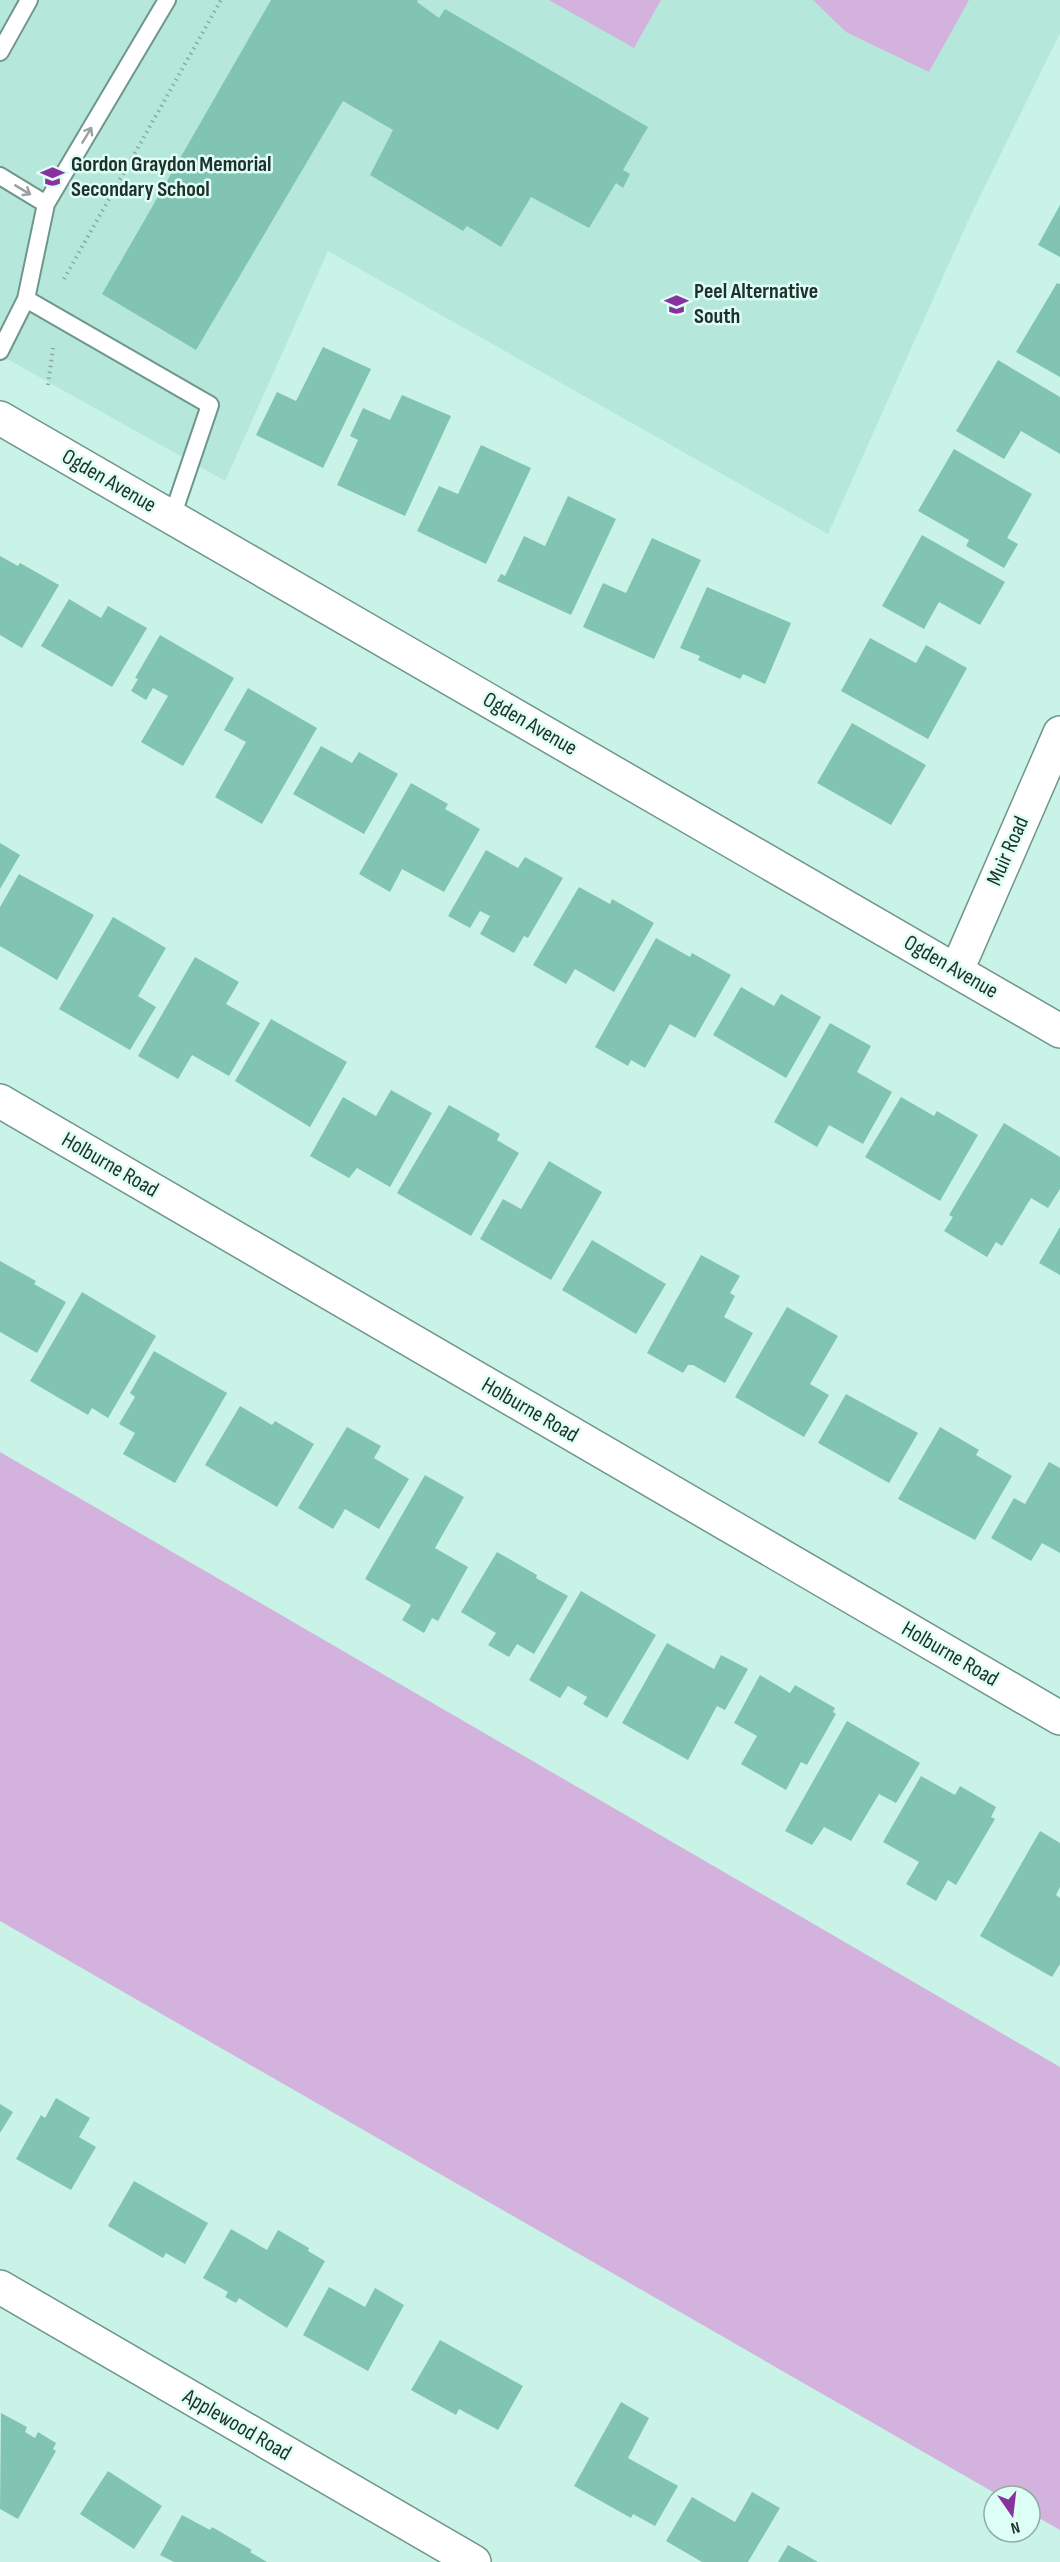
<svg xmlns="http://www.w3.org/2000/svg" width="1060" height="2562" font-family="'Sofia Sans Condensed',sans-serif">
  <rect width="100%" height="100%" fill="#c9f3e7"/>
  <!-- built -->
  <path fill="#b5e8da" d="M0 0H1060V33L968 221 828 534 328 251 225 481 0 355Z"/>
  <!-- green -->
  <path fill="#d3b2dd" d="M549 0H661L634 48Z
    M813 0H969L929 72 846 32Z
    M0 1452 1060 2067V2530L1030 2513V2496H1000L0 1921Z"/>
  <!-- building -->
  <path fill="#82c4b3" d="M271 0H418L417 2 439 18 445 9 648 127 623 170 630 174 623 188 616 183 589 228 531 197 501 247 467 226 463 231 370 175 393 130 343 101 196 350 102 294Z
    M1060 205V257L1038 245Z
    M1057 283 1060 284V377L1016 352Z
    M323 347 371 369 323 468 256 435 277 392 296 401Z
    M998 360 1060 397V454L1021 431 1004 459 956 431Z
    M402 395 451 416 405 516 337 485 358 440 350 436 363 408 390 420Z
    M481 445 531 468 486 564 417 531 439 486 458 494Z
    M954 449 1032 494 1007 538 1018 544 1004 568 966 546 969 540 918 511Z
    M568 496 616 519 571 615 497 581 501 574 505 576 524 536 545 546Z
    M922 535 1005 582 980 625 939 602 924 629 882 606Z
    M652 538 701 560 654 659 583 627 603 583 626 593Z
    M0 556 18 566 20 563 59 585 22 648 0 635Z
    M707 587 791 623 765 684 743 674 740 679 698 660 700 656 680 648Z
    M69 599 101 618 108 606 147 628 112 687 41 646Z
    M160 635 234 678 183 766 141 742 168 696 153 688 146 700 131 691 138 679 135 678Z
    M870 638 916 663 926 645 967 668 928 739 841 691Z
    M248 688 317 728 262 824 215 797 246 742 224 730Z
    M852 723 926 765 891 825 817 783Z
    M321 746 352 763 359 752 398 774 364 834 293 794Z
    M411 783 448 804 445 809 480 829 444 892 402 869 390 892 359 874Z
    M0 843 20 855 0 889Z
    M486 850 518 868 525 857 563 878 528 938 524 936 514 953 480 934 490 916 480 911 470 928 448 916Z
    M19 874 94 915 57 980 0 946V907Z
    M579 887 610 904 612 899 654 923 614 992 575 969 566 984 533 965Z
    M113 917 166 948 138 996 156 1007 130 1050 59 1009Z
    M656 938 690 957 692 953 731 975 695 1038 670 1024 645 1068 631 1060 628 1066 595 1047Z
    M195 957 239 982 226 1004 260 1023 229 1076 192 1055 178 1079 138 1056Z
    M741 987 774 1006 781 994 821 1017 786 1078 713 1035Z
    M271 1019 347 1062 310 1127 235 1081Z
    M830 1023 871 1046 857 1072 892 1092 863 1144 829 1125 817 1147 774 1122Z
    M391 1090 432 1113 390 1187 357 1168 349 1178 310 1156 343 1097 376 1116Z
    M901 1097 934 1116 937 1111 978 1135 940 1201 865 1157Z
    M449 1105 500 1134 497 1140 519 1153 471 1236 397 1193Z
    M1004 1123 1060 1157V1189L1048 1208 1031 1198 1002 1246 996 1242 987 1257 944 1231 953 1217 949 1215Z
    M549 1161 602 1192 551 1280 480 1239 503 1199 521 1209Z
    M1060 1227V1275L1039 1263Z
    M592 1240 666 1284 636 1334 562 1290Z
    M701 1255 740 1276 730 1293 735 1296 724 1317 753 1333 725 1383 693 1365H688L683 1373 647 1353Z
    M0 1261 36 1281 34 1284 66 1302 37 1353 0 1332Z
    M82 1292 156 1336 108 1418 92 1408 88 1415 30 1381Z
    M787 1307 838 1336 810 1384 829 1395 804 1437 735 1397Z
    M154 1351 227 1393 175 1483 123 1454 135 1433 119 1424 135 1397 130 1393Z
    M846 1394 918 1433 889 1483 818 1443Z
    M240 1406 272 1425 275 1421 314 1444 277 1507 205 1465Z
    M347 1427 381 1446 374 1458 409 1479 379 1529 345 1509 333 1529 298 1508Z
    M940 1427 979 1450 976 1455 1012 1476 975 1540 898 1499Z
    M1049 1462 1060 1468V1553L1042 1543 1031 1561 991 1538 1014 1498 1025 1504Z
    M425 1475 464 1497 435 1548 468 1567 438 1621 432 1618 424 1633 402 1620 411 1605 365 1579Z
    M497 1552 537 1575 536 1578 568 1596 534 1654 517 1644 509 1657 488 1645 496 1633 461 1612Z
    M581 1591 656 1635 607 1718 583 1704 587 1697 568 1686 560 1698 529 1680Z
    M667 1643 714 1669 721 1655 748 1669 725 1710 717 1706 688 1760 622 1723Z
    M760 1675 790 1693 795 1685 835 1708 833 1712 836 1714 807 1765 801 1762 786 1790 741 1764 757 1736 734 1723Z
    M847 1721 920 1763 896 1803 879 1794 851 1841 824 1827 812 1845 785 1831Z
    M921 1776 955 1795 960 1786 996 1807 991 1817 995 1819 956 1885 948 1880 936 1901 906 1884 919 1862 883 1842Z
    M1040 1831 1060 1843V1887L1056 1895 1060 1898V1964L1052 1977 980 1936Z
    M56 2098 90 2118 79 2137 96 2147 71 2190 16 2159 41 2115 45 2118Z
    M0 2104 13 2112 0 2133Z
    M134 2181 208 2223 185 2264 166 2253 163 2258 108 2226Z
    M231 2229 267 2250 278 2230 309 2248 308 2251 325 2261 287 2328 239 2298 236 2303 225 2297 228 2292 203 2278Z
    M329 2287 365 2307 375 2288 404 2305 368 2371 303 2335Z
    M440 2340 523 2386 498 2430 459 2409 456 2415 411 2390Z
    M621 2402 649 2418 628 2458 678 2486 655 2526 633 2514 631 2518 574 2486Z
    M1 2413 27 2427 25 2432 35 2438 38 2432 56 2443 53 2449 56 2451 18 2519 0 2509Z
    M108 2471 162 2506 134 2549 80 2514Z
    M752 2492 780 2508 748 2562H702L666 2541 692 2497 735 2522Z
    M182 2515 210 2530 212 2527 252 2550 250 2552 267 2562H174L160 2555Z
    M788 2545 818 2562H778Z"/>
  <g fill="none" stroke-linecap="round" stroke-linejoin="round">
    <defs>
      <path id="service" d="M0 52 29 0
        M0 176 46 204
        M26 299 46 204 167 0
        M0 351 26 299 210 405 172 517"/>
      <path id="minor" d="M957 970 1060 733
        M0 1101 1060 1718
        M0 2287 474 2562"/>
      <path id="tertiary" d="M0 418 1060 1031"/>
    </defs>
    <!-- service casing -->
    <use href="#service" stroke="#6f968c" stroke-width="20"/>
    <!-- minor casing -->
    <use href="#minor" stroke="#6f968c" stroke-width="36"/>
    <!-- tertiary casing -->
    <use href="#tertiary" stroke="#6f968c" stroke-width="36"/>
    <!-- path -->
    <path stroke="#8baba2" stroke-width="4" stroke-dasharray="1.5 4.5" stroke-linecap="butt" d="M64 279 221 0
      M48 385 53 348"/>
    <!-- service -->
    <use href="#service" stroke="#fff" stroke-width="16"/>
    <!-- minor -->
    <use href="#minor" stroke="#fff" stroke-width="33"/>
    <!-- tertiary -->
    <use href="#tertiary" stroke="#fff" stroke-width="33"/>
  </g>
  <!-- one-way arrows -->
  <defs><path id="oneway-shaft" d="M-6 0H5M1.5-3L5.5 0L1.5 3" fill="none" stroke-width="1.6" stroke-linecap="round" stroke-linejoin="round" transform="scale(1.5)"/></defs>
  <g stroke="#9aa19f">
    <use href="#oneway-shaft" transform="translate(87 135) rotate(-59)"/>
    <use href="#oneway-shaft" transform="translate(23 190) rotate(31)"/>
  </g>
  <!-- icons -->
  <defs>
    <symbol id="school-bare" viewBox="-9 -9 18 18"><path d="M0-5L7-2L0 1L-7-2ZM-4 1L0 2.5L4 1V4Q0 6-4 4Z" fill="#89329f" stroke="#ddfef4" stroke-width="2.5" paint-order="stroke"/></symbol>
  </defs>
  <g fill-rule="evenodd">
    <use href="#school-bare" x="36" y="160" width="33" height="33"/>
    <use href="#school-bare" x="660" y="288" width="33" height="33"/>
  </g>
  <g text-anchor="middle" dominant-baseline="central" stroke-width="5" stroke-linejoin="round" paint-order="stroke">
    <!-- poi labels -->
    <g font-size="22" font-weight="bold" fill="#1f2f2a" stroke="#ddfef4" text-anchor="start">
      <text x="71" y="164">Gordon Graydon Memorial<tspan x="71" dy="25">Secondary School</tspan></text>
      <text x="694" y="291">Peel Alternative<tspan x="694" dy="25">South</tspan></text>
    </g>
    <!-- street labels -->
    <g font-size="22" fill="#1f2f2a" stroke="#ddfef4">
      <text transform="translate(109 481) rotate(30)">Ogden Avenue</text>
      <text transform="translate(530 724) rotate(30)">Ogden Avenue</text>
      <text transform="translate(1008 851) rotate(-66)">Muir Road</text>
      <text transform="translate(951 967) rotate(30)">Ogden Avenue</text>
      <text transform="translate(110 1165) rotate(30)">Holburne Road</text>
      <text transform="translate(530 1410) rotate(30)">Holburne Road</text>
      <text transform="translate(950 1654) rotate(30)">Holburne Road</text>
      <text transform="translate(237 2425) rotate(30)">Applewood Road</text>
    </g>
  </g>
  <!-- north arrow -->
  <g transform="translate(1012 2514) rotate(166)"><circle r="28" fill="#ddfef4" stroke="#91aba3" stroke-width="1.5"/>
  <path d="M0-4.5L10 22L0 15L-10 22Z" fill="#89329f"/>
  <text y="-9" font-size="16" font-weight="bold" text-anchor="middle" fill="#1f2f2a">N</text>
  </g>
</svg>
